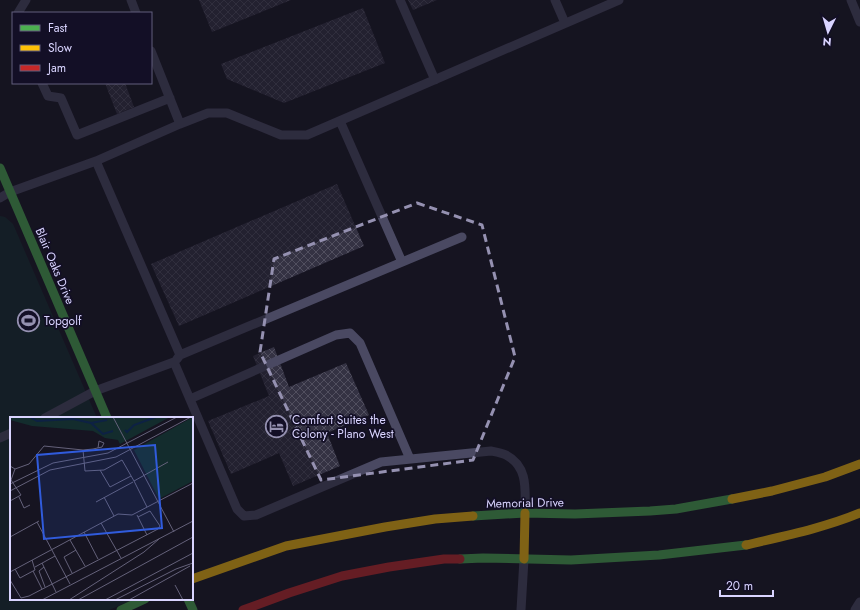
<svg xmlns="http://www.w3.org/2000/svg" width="860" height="610" font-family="Jost,sans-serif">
  <defs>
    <pattern id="building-cross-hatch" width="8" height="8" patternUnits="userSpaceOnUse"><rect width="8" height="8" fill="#343243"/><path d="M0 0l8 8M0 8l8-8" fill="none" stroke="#514f5f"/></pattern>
  </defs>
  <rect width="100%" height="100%" fill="#161421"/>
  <!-- pitch -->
  <path fill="#132c2d" d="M0 216 5 217 13 224 97 418H11V599H135L109 610H0Z"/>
  <!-- building -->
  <path fill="url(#building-cross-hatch)" d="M199 0H291L212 32Z
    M408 0H437L413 10Z
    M363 8 385 63 284 103 227 79 221 64Z
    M105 83H125L134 107 117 114Z
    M337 184 364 246 179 326 151 264Z
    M274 347 289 387 346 363 369 415 327 433 340 466 293 486 279 453 231 474 208 421 269 396 253 356Z"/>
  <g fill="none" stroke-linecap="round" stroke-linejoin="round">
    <!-- lane -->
    <path stroke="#4a4962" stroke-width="9" d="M131 0 136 13
      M400 0 435 80
      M555 0 565 23
      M851 0 860 22
      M18 13 26 0
      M151 51 180 124
      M42 83 48 96 61 98 77 135 170 98
      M340 121 402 262
      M96 161 180 355 177 359
      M0 198 10 192 96 161 180 124 208 113H227L281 135H307L619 0
      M180 355 462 237
      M190 399 336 335 350 333 360 343 410 459
      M45 418 95 391 174 362 237 509 244 516 256 515 381 462 491 451C496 452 502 453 506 455 529 467 525 491 525 513
      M0 438 11 433
      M521 610 524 559
      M855 610 860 602"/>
    <!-- fast -->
    <path stroke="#4caf50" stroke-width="9" d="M0 168 107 418
      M473 516 525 513 575 514 650 511 676 509 732 499
      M460 559 483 558 571 560 659 555 746 545
      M188 599 193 610
      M121 610 145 599"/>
    <!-- slow -->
    <path stroke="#ffc107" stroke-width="9" d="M732 499 772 491 825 477 860 464
      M746 545C784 536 824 528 860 513
      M524 559 525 513
      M192 579 286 546 385 527 435 519 473 516"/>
    <!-- jam -->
    <path stroke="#c62828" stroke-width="9" d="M243 610 289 593 342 576 389 567 444 559H460"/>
  </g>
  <!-- marked area -->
  <path d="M0 0H860V610H0ZM417 203 482 225 515 357 473 460 321 480 260 352 274 259Z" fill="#161421" fill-opacity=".55" fill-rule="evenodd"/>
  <path fill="none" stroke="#9591b1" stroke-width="3" stroke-dasharray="8 5" stroke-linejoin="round" d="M417 203 482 225 515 357 473 460 321 480 260 352 274 259Z"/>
  <!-- icons -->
  <defs>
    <symbol id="stadium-ring" viewBox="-11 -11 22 22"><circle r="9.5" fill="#130f26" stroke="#9591b1" stroke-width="1.5"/><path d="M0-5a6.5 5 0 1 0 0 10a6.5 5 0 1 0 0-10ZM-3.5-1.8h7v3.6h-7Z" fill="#9591b1"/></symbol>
    <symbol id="hotel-ring" viewBox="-11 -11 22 22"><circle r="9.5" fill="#130f26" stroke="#9591b1" stroke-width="1.5"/><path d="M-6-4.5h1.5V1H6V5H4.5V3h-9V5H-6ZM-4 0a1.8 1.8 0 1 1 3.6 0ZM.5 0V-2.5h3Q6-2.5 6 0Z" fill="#9591b1"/></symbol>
  </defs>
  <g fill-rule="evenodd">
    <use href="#stadium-ring" x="16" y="308" width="25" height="25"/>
    <use href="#hotel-ring" x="264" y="414" width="25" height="25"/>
  </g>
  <g text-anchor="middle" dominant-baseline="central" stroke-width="3.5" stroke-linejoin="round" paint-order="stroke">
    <!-- street labels -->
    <g font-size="12" fill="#d9d4ff" stroke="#130f26">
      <text transform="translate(55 266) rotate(67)">Blair Oaks Drive</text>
      <text transform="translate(525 503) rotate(-1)">Memorial Drive</text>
    </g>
    <!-- poi labels -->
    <g font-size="12" fill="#d9d4ff" stroke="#130f26" text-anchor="start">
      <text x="44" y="321">Topgolf</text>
      <text x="292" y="420">Comfort Suites the<tspan x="292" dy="14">Colony - Plano West</tspan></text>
    </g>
  </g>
  <!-- overview -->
  <g transform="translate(10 417)">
    <rect width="183" height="183" fill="#161421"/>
    <path d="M0 0H160L110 27 108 23 95 21 83 14 22 9 0 3Z" fill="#132c2d"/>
    <path d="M183 0V64L149 82 124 33Z" fill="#132c2d"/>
    <path fill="none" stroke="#0d2144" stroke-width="2" d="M20 0 27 4 63 2 81 6 93 17 103 14M81 6 97 3M115 13 117 15 124 8 146 0"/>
    <path fill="none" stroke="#64617a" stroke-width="1" d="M103 0 164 115M73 33 75 54 94 53 112 43 124 64 158 45M0 49 5 52 19 47 34 29 73 33 83 32 92 30 94 26 89 24 88 31M90 53 100 70 121 59M124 64 137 90M0 67 43 46 98 36 167 0M0 74 40 53 106 40 181 0M9 80 14 91 20 88M94 80 104 99M0 84 11 78 1 63 5 52M86 85 123 65M127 98 137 118M27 105 60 167M91 106 111 141M74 115 88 142M0 120 29 104M60 123 75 149M32 146 46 175M25 150 45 139M34 150 29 154 35 170M5 152 10 161 23 154 25 153 22 143M23 154 32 172M0 155 108 97 122 98 183 66M62 156 54 140 66 133M0 163 11 181 19 179 148 112 150 109 140 94 128 100M165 168 173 183M32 183 183 104M59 183 134 135 149 122M68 183 183 120M95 183 183 136M105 183 166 152 183 146M119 183 180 149"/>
    <path fill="#305bdc" fill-opacity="0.15" stroke="#305bdc" stroke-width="2" d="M145 28 152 111 34 122 27 38Z"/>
    <rect width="183" height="183" fill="none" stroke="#d9d4ff" stroke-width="2"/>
  </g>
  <!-- legend -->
  <rect x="12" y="12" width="140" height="72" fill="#130f26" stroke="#625e7d"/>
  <rect x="20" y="25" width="20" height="6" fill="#4caf50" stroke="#625e7d"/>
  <text x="48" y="32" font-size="12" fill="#d9d4ff">Fast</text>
  <rect x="20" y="45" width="20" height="6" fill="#ffc107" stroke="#625e7d"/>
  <text x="48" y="52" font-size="12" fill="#d9d4ff">Slow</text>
  <rect x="20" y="65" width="20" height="6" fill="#c62828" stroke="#625e7d"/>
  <text x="48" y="72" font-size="12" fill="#d9d4ff">Jam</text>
  <!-- north arrow -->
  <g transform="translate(828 32) rotate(185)" stroke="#130f26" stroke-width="3" paint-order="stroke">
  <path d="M0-3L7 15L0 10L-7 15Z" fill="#d9d4ff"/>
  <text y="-6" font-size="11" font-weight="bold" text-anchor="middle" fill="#d9d4ff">N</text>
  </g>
  <!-- scale -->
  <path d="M720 590v6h53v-6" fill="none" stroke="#d9d4ff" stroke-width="2"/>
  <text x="726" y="590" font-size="12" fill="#d9d4ff" stroke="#130f26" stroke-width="3" paint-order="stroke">20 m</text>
</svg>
